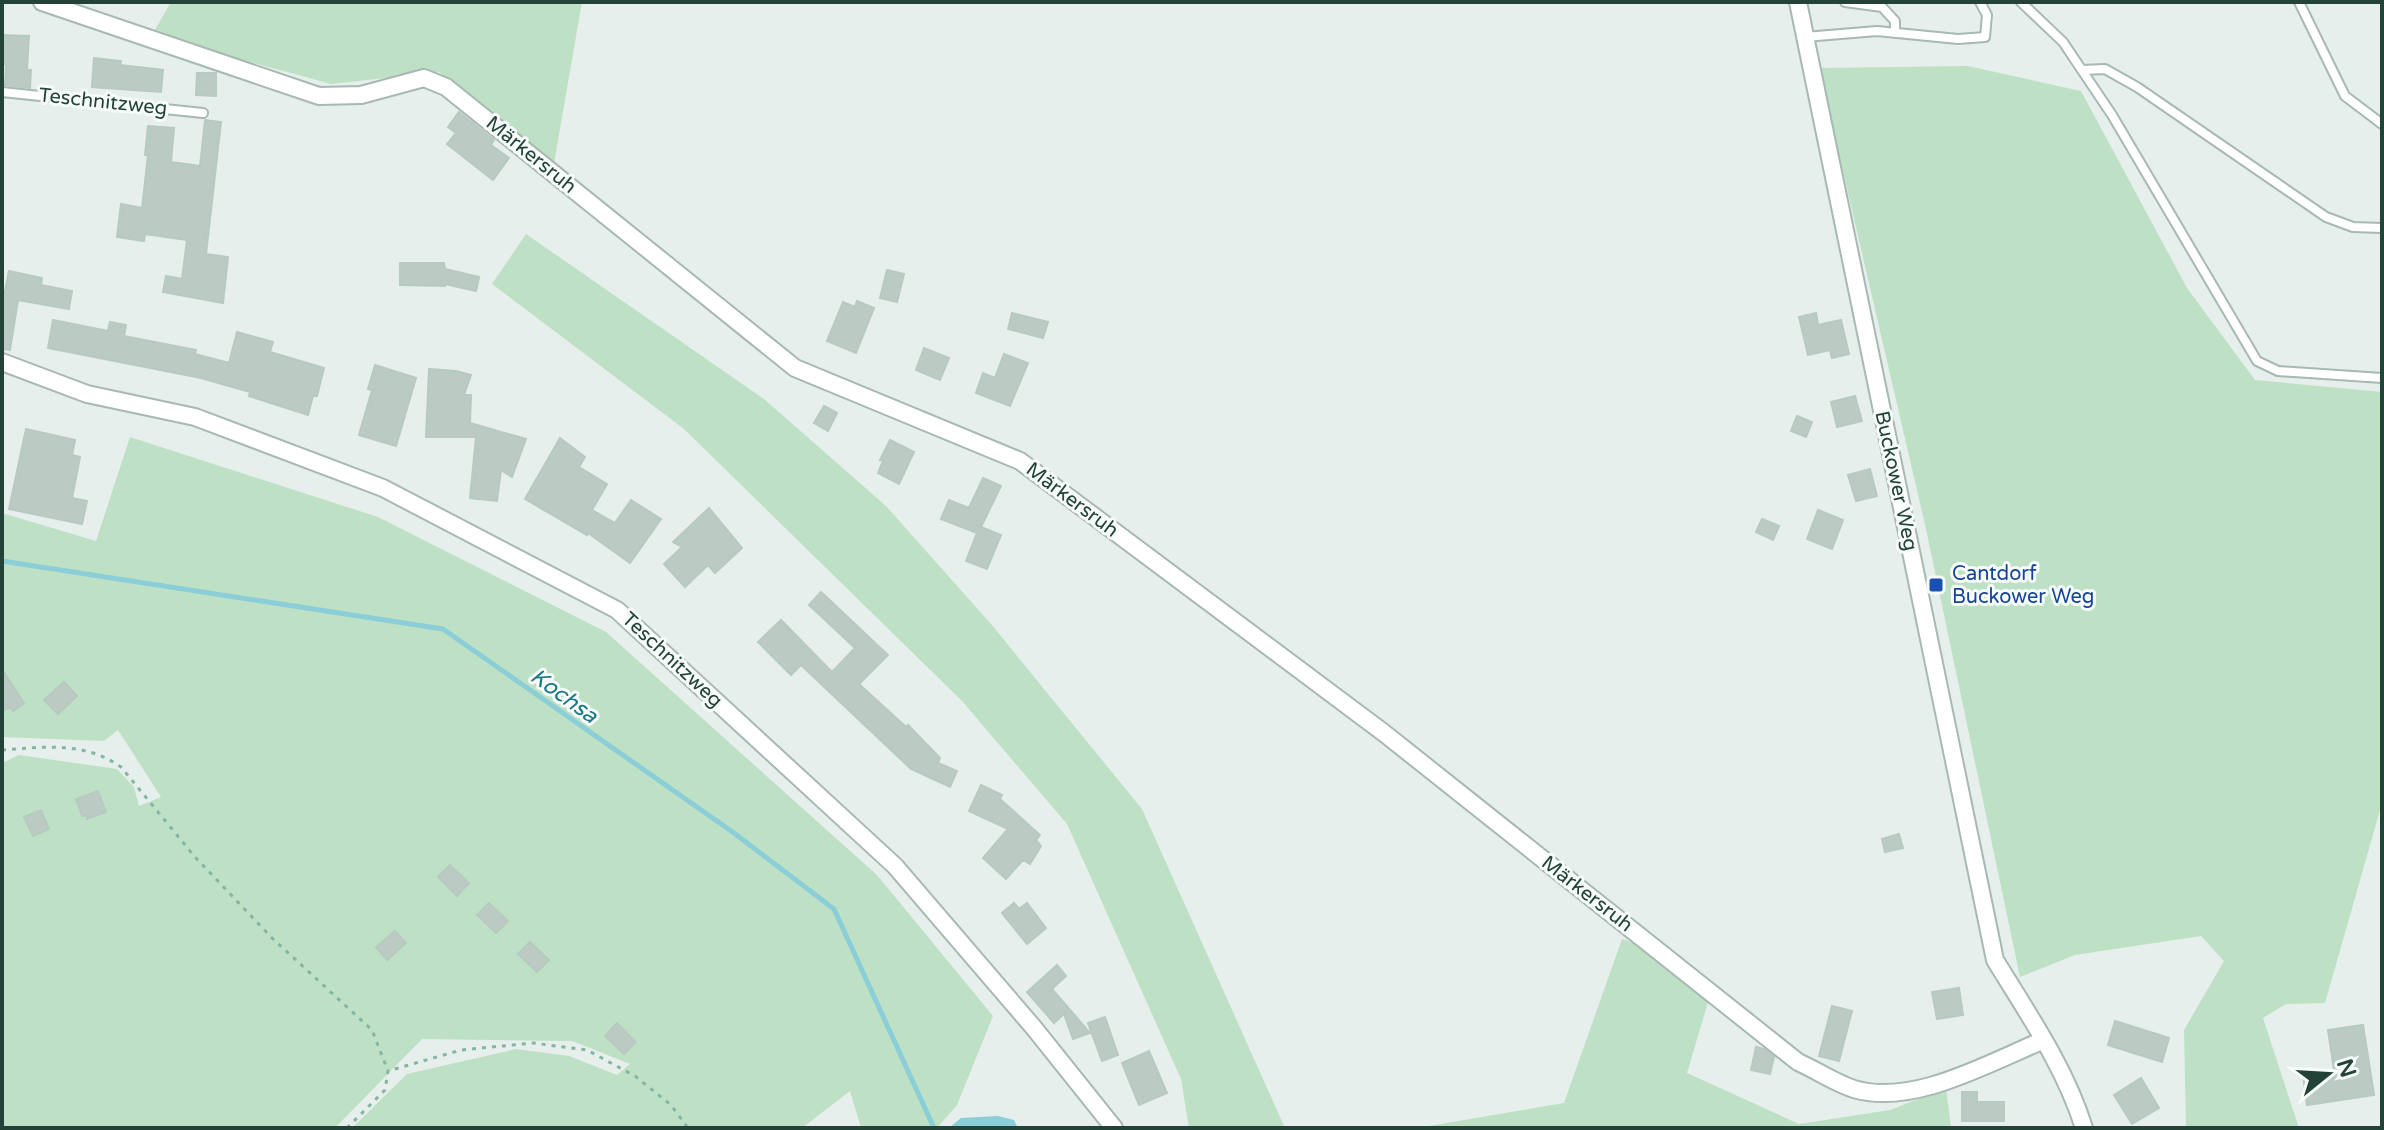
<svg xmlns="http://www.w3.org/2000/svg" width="2384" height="1130" font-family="'Varela Round',sans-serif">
  <rect width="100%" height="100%" fill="#e6efeb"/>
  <!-- green -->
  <path fill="#bee1c6" d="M171 2H582L553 169 439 72 331 84 152 35Z
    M1968 66 2081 91 2187 288 2255 380 2382 392V803L2325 1003 2286 1004 2263 1018 2299 1128H2186L2184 1030 2224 961 2201 936 2075 955 2020 977 1926 529 1819 68Z
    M526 234 764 399 886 506 991 624 1142 809 1285 1128H1189L1181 1079 1067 824 962 701 684 429 492 284Z
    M130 437 378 517 606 632 877 875 993 1016 957 1105 937 1128H861L850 1091 802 1128H352L407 1074 516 1049 569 1056 617 1075 630 1064 572 1041 422 1039 335 1128H2V763L19 755 117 769 134 787 139 806 161 797 118 730 104 741 2 737V513L96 541Z
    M1622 939 1640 945 1709 999 1687 1073 1799 1124 1890 1110 1946 1088 1951 1128H1417L1564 1103Z"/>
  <!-- water -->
  <path fill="#8bced7" d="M998 1116 1014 1120 1018 1128H949L961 1118Z"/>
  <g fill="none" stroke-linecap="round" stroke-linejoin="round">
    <!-- stream -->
    <path stroke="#8bced7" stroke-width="5" d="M2 561 443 629 734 833 834 909 934 1128"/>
  </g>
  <!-- building -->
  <path fill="#bbcac3" stroke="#b7cac1" stroke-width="2" d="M2 35 29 36 27 70H31L30 88 5 85 6 65 2 64Z
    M94 58 121 61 120 65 163 70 161 92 92 87Z
    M197 73H216V96L196 95Z
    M459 112 494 140 491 145 509 158 493 180 447 144 456 133 448 127Z
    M205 120 221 122 206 254 228 257 223 303 163 292 166 276 182 279 187 240 145 234 144 241 117 237 121 204 142 208 148 155H145L148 126 174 128 171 162 200 166Z
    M400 263H444L445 269 479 277 476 291 445 284V286L400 285Z
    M887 270 904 274 897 302 880 298Z
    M9 271 42 278 41 285 72 291 69 309 18 300 10 350 2 349V296H4Z
    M857 301 874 308 856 353 827 341 843 302 855 307Z
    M1012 313 1048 322 1043 338 1008 329Z
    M1816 313 1818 325 1841 320 1849 354 1832 358 1830 350 1808 355 1799 317Z
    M53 320 108 331 110 322 126 325 124 336 196 350 195 354 229 363 237 332 273 342 270 352 324 368 317 396H313L308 415 249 396 250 392 201 378 48 348Z
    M924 348 949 358 940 380 916 370Z
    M1004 354 1028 363 1010 406 976 393 983 373 995 378Z
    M375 365 416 378 396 446 359 435 372 390 368 389Z
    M429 369 456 371 471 375 464 395H471L470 423 526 439 512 477 501 470 497 501 470 498 476 437H426Z
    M1855 396 1862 421 1837 427 1831 402Z
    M824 406 837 413 828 431 814 423Z
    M1797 416 1812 422 1806 437 1791 431Z
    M26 429 75 440 72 455 80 457 72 498 87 501 82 524 9 509Z
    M560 438 585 457 579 467 607 484 592 510 615 523 631 500 661 519 630 563 588 533 587 535 525 499Z
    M890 440 914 452 899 484 878 473 883 461 880 460Z
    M1870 469 1877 496 1856 501 1848 475Z
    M983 478 1001 486 981 527 1001 535 987 569 966 561 977 533 941 519 949 500 969 508Z
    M709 508 742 548 715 573 708 565 685 587 664 564 682 547 673 542Z
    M1818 510 1843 520 1832 549 1807 539Z
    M1762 519 1779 526 1773 540 1756 532Z
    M821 592 888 655 859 684 906 727 908 725 940 758 938 763 957 771 950 787 911 769 801 665 791 675 758 642 781 620 832 672 855 648 809 605Z
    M2 669 24 703 13 711 10 707 2 712Z
    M64 682 77 696 58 714 44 700Z
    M981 785 1002 795 1000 799 1040 835 1036 840 1041 846 1030 864 1023 860 1006 879 983 858 1008 829 969 811Z
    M98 791 106 812 87 819 86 815 82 816 76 799Z
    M41 810 49 829 33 836 24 817Z
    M1899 834 1903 848 1885 852 1882 839Z
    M450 865 469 883 457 896 438 877Z
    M489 903 508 921 496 933 477 915Z
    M1014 903 1019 909 1027 903 1046 928 1027 944 1002 913Z
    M395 931 406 943 387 960 376 947Z
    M530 942 549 960 537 972 518 954Z
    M1057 965 1066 976 1052 989 1090 1033 1073 1039 1064 1014 1054 1023 1027 992Z
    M1959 988 1963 1015 1937 1019 1932 992Z
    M1832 1006 1852 1011 1839 1061 1819 1056Z
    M1105 1017 1118 1055 1102 1061 1088 1023Z
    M2115 1021 2169 1038 2162 1062 2108 1045Z
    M617 1023 636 1042 624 1054 605 1036Z
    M2363 1025 2374 1095 2307 1105 2303 1075 2334 1070 2328 1030Z
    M1756 1047 1764 1049 1774 1057 1770 1074 1751 1070Z
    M1149 1051 1167 1093 1139 1105 1122 1063Z
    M2141 1078 2159 1108 2132 1124 2114 1095Z
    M1962 1092H1977V1102H2004V1121H1962Z"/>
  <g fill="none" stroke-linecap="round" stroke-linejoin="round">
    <defs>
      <path id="lane" d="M1845 2 1882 7 1895 21V33
        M2021 2 2063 42 2112 115 2257 361 2278 371 2382 378
        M2299 2 2345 96 2382 124
        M1805 37 1877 31 1958 39 1985 37 1987 15 1980 2
        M2082 70 2105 69 2137 87 2326 217 2353 227 2382 228
        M2 92 203 113"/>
      <path id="street" d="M42 2 319 96 361 95 424 78 446 87 795 368 1020 461 1384 733 1798 1062C1816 1070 1835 1083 1854 1089 1913 1107 1990 1062 2044 1040
        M1798 2 1995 960C2028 1014 2065 1067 2084 1128
        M2 362 87 394 195 417 383 488 617 610 895 866 1034 1028 1114 1128"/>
    </defs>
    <!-- lane casing -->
    <use href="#lane" stroke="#a8b8b2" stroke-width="12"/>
    <!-- street casing -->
    <use href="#street" stroke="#a8b8b2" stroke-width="20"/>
    <!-- path -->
    <path stroke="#84b5a3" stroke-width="3" stroke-dasharray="4 6" stroke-linecap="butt" d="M2 750C44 747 84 741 121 767L195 857 272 938 372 1030 388 1071
      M347 1128 385 1090 388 1071 461 1050 533 1043 587 1050 635 1076 671 1105 688 1128"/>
    <!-- lane -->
    <use href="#lane" stroke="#fff" stroke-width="8"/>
    <!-- street -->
    <use href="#street" stroke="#fff" stroke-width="16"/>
  </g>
  <!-- markers -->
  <rect fill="#1a4fb4" stroke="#f7fbf9" stroke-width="3" x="1928" y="577" width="16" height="16" rx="4"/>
  <g text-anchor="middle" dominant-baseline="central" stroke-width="6" stroke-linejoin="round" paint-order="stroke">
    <!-- street labels -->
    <g font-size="20" fill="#234339" stroke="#f7fbf9">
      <text transform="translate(103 102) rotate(6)">Teschnitzweg</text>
      <text transform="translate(531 155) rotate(39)">Märkersruh</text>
      <text transform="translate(1896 481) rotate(78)">Buckower Weg</text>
      <text transform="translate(1072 500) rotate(37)">Märkersruh</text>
      <text transform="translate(672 660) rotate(43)">Teschnitzweg</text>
      <text transform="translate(1587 894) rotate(38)">Märkersruh</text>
    </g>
    <!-- transit labels -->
    <g font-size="20" fill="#164399" stroke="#f7fbf9" text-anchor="start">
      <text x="1952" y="574">Cantdorf<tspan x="1952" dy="23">Buckower Weg</tspan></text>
    </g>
    <!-- water labels -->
    <g font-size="22" font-style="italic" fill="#187784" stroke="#f7fbf9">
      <text transform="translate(564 696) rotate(36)">Kochsa</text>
    </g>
  </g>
  <!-- border -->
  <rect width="2384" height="1130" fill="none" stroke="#234339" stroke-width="8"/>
  <!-- north arrow -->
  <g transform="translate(2328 1074) rotate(72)" stroke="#f7fbf9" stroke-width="6" paint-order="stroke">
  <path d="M0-6L14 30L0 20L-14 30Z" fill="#234339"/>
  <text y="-12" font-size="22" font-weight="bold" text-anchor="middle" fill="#234339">N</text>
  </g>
</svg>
